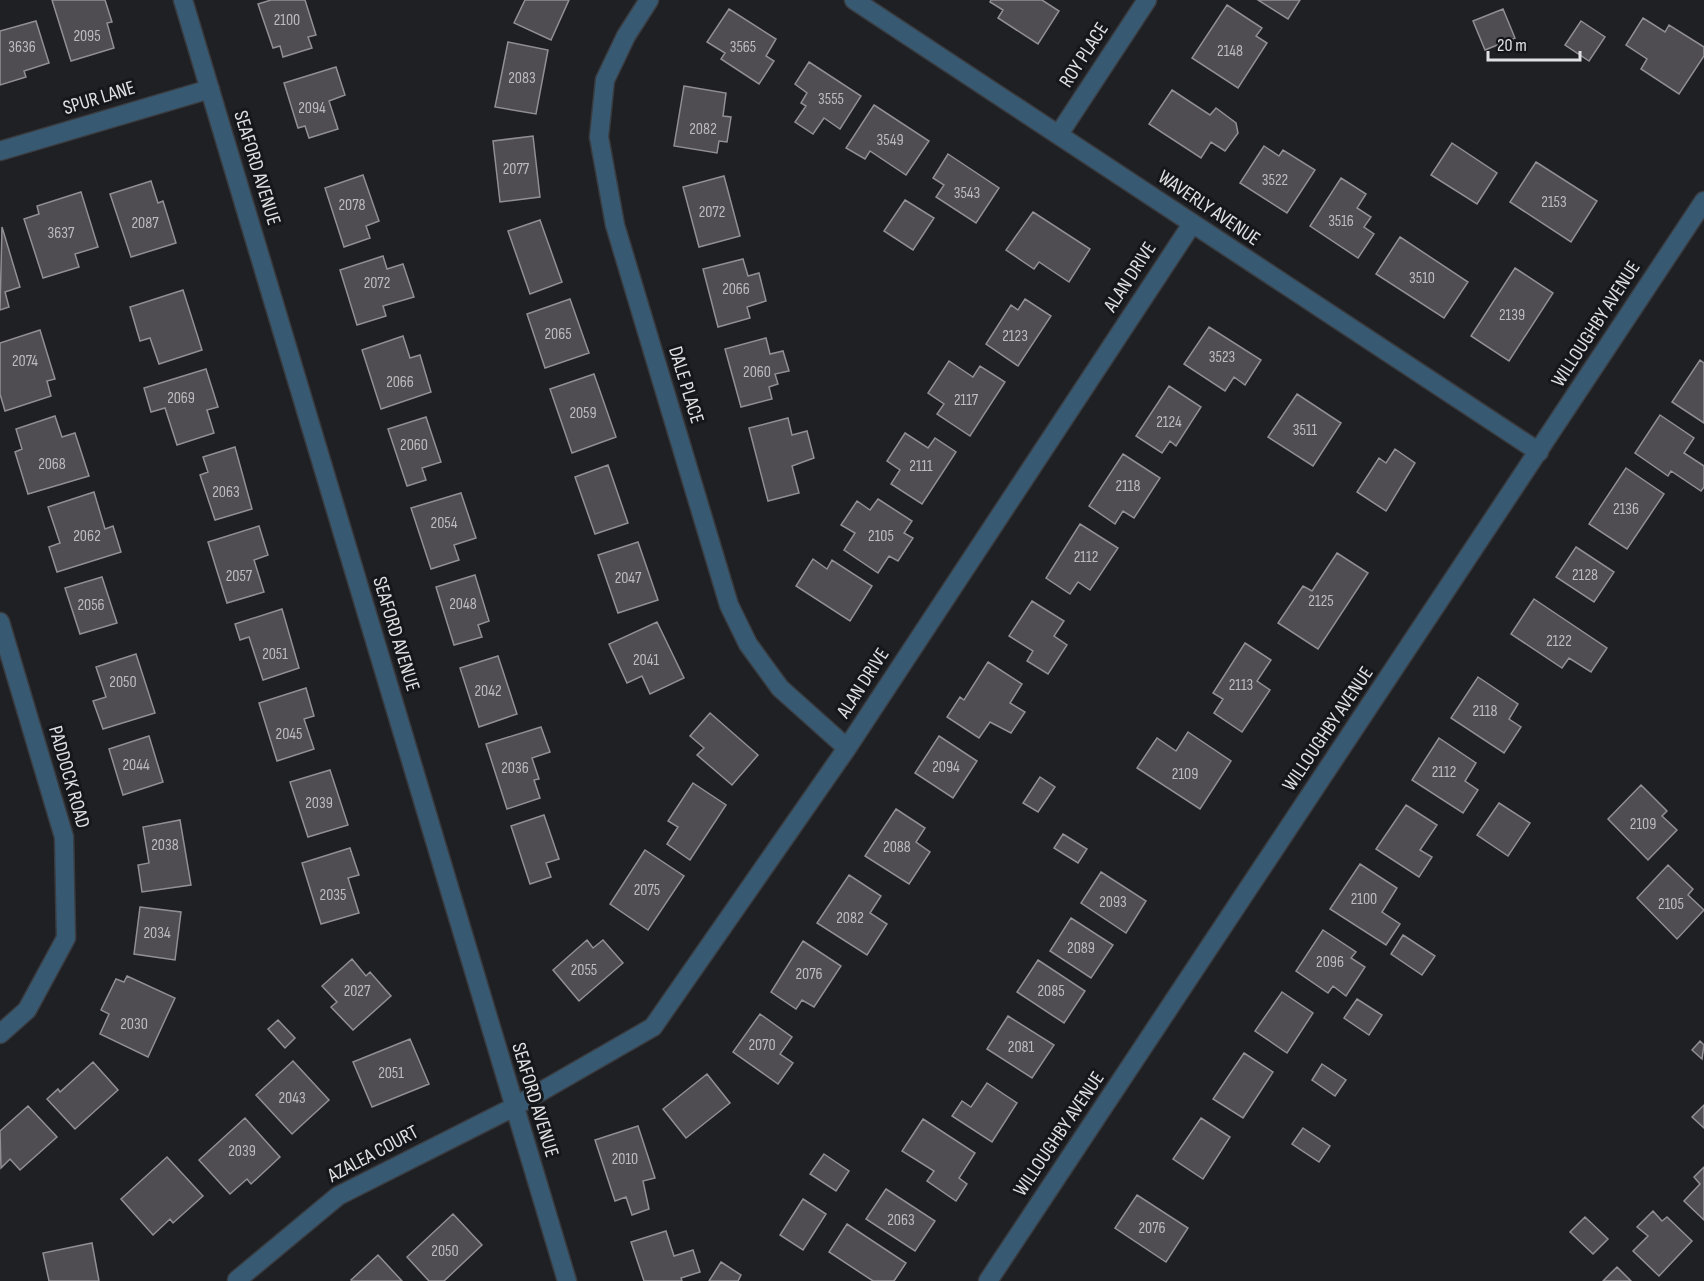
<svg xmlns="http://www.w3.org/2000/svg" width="1704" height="1281" font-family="'Sofia Sans Condensed',sans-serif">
  <rect width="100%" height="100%" fill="#1f2024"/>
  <!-- building -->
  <path fill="#4f4d51" stroke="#918f94" stroke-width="1.5" d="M52 0H105L112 22 107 23 114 48 71 61Z
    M271 0H305L316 35 308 37 312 48 283 57 280 46 273 48 258 4Z
    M525 0H569L551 40 514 23Z
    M991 0H1042L1059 11 1038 44 998 18 1003 10 990 2Z
    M1258 0H1300L1288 19Z
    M1227 5 1262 28 1256 36 1267 43 1238 88 1192 58Z
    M729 9 776 39 766 56 774 61 759 84 721 59 725 53 707 42Z
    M1503 9 1515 38 1485 50 1473 21Z
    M1643 18 1665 32 1669 25 1704 47V56L1679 94 1641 69 1647 59 1626 45Z
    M36 21 49 63 24 71 26 77 0 85V31Z
    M1581 21 1605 37 1589 61 1565 45Z
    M508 42 548 50 536 114 495 107Z
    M809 62 861 96 840 129 824 118 813 134 795 122 806 106 801 103 807 93 795 84Z
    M336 67 345 95 329 101 338 129 309 138 305 126 298 128 284 83Z
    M684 86 726 93 723 116 731 117 727 142 719 141 717 153 674 146Z
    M1172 90 1210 115 1216 108 1236 123 1238 133 1225 151 1211 142 1201 158 1149 124Z
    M874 105 929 141 906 175 870 151 865 159 846 148Z
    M533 136 540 197 500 202 493 141Z
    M1452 143 1497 173 1477 204 1431 175Z
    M1264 146 1279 156 1283 150 1315 170 1287 213 1240 183Z
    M948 154 999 188 976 223 936 197 944 185 933 178Z
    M1536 162 1597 201 1571 242 1510 202Z
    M363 175 379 221 366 226 370 238 344 247 325 188Z
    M724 176 740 236 699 247 683 187Z
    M1341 178 1366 194 1357 208 1371 217 1364 227 1374 234 1358 258 1310 226Z
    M151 181 158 203 163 201 176 243 131 257 110 194Z
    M81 192 98 247 75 254 79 267 43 278 24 219 39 214 37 206Z
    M905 200 934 218 913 250 884 231Z
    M1033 212 1090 249 1069 282 1039 262 1034 269 1006 250Z
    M540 220 562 282 530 294 508 231Z
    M2 227 20 287 5 292 9 307 0 310Z
    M1400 237 1468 282 1444 318 1376 274Z
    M383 256 387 269 403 264 414 297 383 306 386 316 357 325 340 270Z
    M743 259 748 276 759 273 766 301 747 307 750 318 718 327 703 269Z
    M1515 268 1553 293 1509 361 1471 336Z
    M183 290 202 350 159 364 150 338 140 341 130 307Z
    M570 299 589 353 545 368 527 314Z
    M1025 299 1051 316 1018 366 986 344 1011 305 1018 310Z
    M1209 327 1261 360 1245 385 1234 377 1225 391 1184 364Z
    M40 330 55 379 47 381 51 396 5 411 0 394V343Z
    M403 336 410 358 420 355 431 392 381 409 362 350Z
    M766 338 770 354 783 351 789 371 775 374 778 384 769 387 772 399 741 407 725 349Z
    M1700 360 1704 363V423L1672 402Z
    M949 361 973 377 980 366 1005 382 970 436 937 414 944 404 928 393Z
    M206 369 218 407 207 410 214 433 177 445 165 408 151 412 144 388Z
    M594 374 616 437 572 453 550 389Z
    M1169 386 1201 407 1176 446 1170 441 1162 453 1136 436Z
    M1297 394 1341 423 1313 466 1268 437Z
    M1660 415 1694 438 1684 453 1704 466V487L1701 491 1671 471 1668 476 1635 453Z
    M55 416 62 437 75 433 89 476 28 494 15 452 22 449 16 429Z
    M426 417 441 462 422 468 426 480 407 486 388 429Z
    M788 418 792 435 807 431 814 458 792 466 799 493 768 501 749 428Z
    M905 433 928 448 935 438 956 452 922 504 891 484 900 470 887 461Z
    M235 447 252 509 215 520 200 475 208 472 203 457Z
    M1395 449 1415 463 1386 511 1357 492 1379 458 1386 463Z
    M1123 454 1160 478 1134 518 1123 511 1115 524 1089 506Z
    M608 465 628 523 595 534 575 477Z
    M1626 468 1664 494 1627 549 1589 524Z
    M94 492 105 529 113 526 121 552 57 572 49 547 60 543 48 507Z
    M461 493 476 538 454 545 459 560 431 569 411 508Z
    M878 499 912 521 904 533 913 538 898 561 889 556 878 573 844 550 855 533 841 525 857 501 870 510Z
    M1080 524 1118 548 1090 590 1078 582 1070 594 1046 578Z
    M259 526 268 555 254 560 264 592 227 603 208 542Z
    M638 542 658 600 618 613 598 555Z
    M1576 547 1614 572 1594 602 1556 577Z
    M1337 553 1368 573 1318 649 1278 623 1303 586 1312 591Z
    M813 559 827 569 832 560 872 586 850 621 796 586Z
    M475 575 489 621 478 625 482 637 454 645 436 587Z
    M102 577 117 623 80 634 65 588Z
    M1534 599 1607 648 1591 672 1569 658 1562 668 1511 634Z
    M1032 601 1064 621 1054 636 1067 645 1048 674 1027 661 1033 651 1009 636Z
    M282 609 299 668 263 680 249 637 240 640 235 624Z
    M657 622 684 678 650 694 642 676 627 683 609 644Z
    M1245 643 1271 660 1257 681 1270 690 1242 732 1214 713 1223 699 1213 693Z
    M136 654 155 713 103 729 93 701 106 697 96 667Z
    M498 656 517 714 479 727 460 668Z
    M988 662 1022 684 1010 703 1025 712 1011 733 990 722 979 738 947 717 960 697 964 700Z
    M1478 677 1518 704 1509 719 1521 727 1504 753 1451 718Z
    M306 688 314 716 304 719 314 749 277 761 259 703Z
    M710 713 758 755 732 785 697 755 704 748 690 736Z
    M541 727 550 752 532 758 539 779 534 780 540 798 507 809 486 744Z
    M1188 732 1231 761 1200 809 1137 768 1157 738 1176 751Z
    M149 736 163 782 123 795 109 749Z
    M939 736 977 761 953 798 915 773Z
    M1439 738 1476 763 1465 781 1478 790 1463 813 1412 780Z
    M330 770 348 825 308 837 290 782Z
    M1040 777 1055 787 1038 812 1023 803Z
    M693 783 726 805 690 860 667 844 678 827 668 821Z
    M1641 785 1667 811 1662 816 1677 830 1648 860 1608 819Z
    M1499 803 1530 823 1508 856 1477 835Z
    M1406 805 1437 825 1420 850 1432 857 1419 877 1376 849Z
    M896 809 925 828 916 842 930 852 909 884 865 856Z
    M544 815 559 859 546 863 551 877 530 884 511 826Z
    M180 820 191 885 142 892 138 865 149 863 143 827Z
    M1063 834 1087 849 1078 863 1054 848Z
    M350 848 359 875 348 878 359 913 321 924 302 863Z
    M645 850 684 876 648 930 610 904Z
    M1360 864 1397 888 1382 912 1400 924 1386 945 1330 909Z
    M1668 865 1693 889 1688 895 1704 910 1677 939 1637 898Z
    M1101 872 1146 901 1126 933 1081 903Z
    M849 875 881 896 870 913 887 924 867 955 817 923Z
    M140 907 181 912 175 960 134 954Z
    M1071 918 1113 945 1091 978 1050 951Z
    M1323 930 1356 952 1351 958 1365 967 1346 996 1333 986 1328 993 1296 971Z
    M1403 935 1435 956 1422 975 1391 954Z
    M587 940 593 948 603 940 623 963 579 1001 553 970Z
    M803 941 841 966 814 1007 802 1000 796 1009 771 992Z
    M352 959 366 976 370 972 391 996 353 1030 331 1007 337 1002 322 986Z
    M1038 960 1085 991 1064 1023 1017 992Z
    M127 976 175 998 148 1057 100 1034 109 1014 101 1010 116 979 124 982Z
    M1282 992 1313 1013 1287 1053 1255 1031Z
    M1357 999 1382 1015 1369 1035 1344 1018Z
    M760 1014 792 1037 780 1054 793 1063 778 1084 733 1052Z
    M1008 1016 1054 1045 1032 1078 987 1049Z
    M278 1020 295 1038 285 1048 268 1029Z
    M410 1039 429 1084 372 1107 353 1062Z
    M1700 1041 1704 1045 1702 1059 1692 1050Z
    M1244 1053 1273 1072 1243 1118 1213 1099Z
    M293 1061 329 1100 292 1134 256 1095Z
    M93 1062 118 1090 75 1129 47 1099 58 1089 60 1092Z
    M1322 1064 1346 1080 1335 1096 1312 1080Z
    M707 1074 730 1103 686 1138 663 1109Z
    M987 1083 1017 1103 992 1142 952 1116 962 1101 971 1107Z
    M1704 1105V1128L1692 1117Z
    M28 1106 57 1137 20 1170 10 1159 1 1168 0 1131Z
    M245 1118 280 1157 251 1184 247 1179 230 1194 199 1160Z
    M1201 1118 1230 1137 1203 1179 1173 1159Z
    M923 1119 975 1153 959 1178 967 1184 956 1201 927 1181 934 1171 902 1151Z
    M638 1126 655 1178 643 1181 649 1209 632 1215 626 1197 615 1201 595 1140Z
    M1303 1128 1330 1146 1319 1162 1292 1144Z
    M824 1154 849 1171 836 1191 810 1174Z
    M167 1157 203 1196 173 1223 170 1219 153 1235 121 1199Z
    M1704 1167V1220L1684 1201 1700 1184 1694 1177Z
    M886 1189 935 1221 915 1251 866 1219Z
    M1137 1195 1188 1228 1166 1262 1115 1228Z
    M803 1199 826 1214 803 1250 780 1235Z
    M1653 1211 1662 1221 1667 1217 1692 1241 1659 1276 1633 1251 1648 1236 1637 1227Z
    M453 1214 482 1245 444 1281H429L407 1257Z
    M1585 1217 1608 1239 1593 1254 1570 1232Z
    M847 1224 906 1263 894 1281H873L829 1252Z
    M666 1231 674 1256 693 1250 700 1272 681 1278 682 1281H644L631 1242Z
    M92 1243 99 1281H49L43 1253Z
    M378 1255 402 1281H352L351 1280Z
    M721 1262 741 1275 738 1281H709Z
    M1617 1267 1631 1281H1603Z"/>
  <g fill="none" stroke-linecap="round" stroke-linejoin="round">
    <defs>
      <path id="street" d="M183 0 567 1281
        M649 0 626 36 605 80 599 137 615 225 729 605 748 644 780 688 847 748
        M854 0 1539 452
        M1059 134 1147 0
        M0 151 210 89
        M0 622 64 837 66 938 27 1010 0 1034
        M237 1280 338 1196 514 1107 653 1027 847 748 1192 224
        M988 1281 1704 201"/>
    </defs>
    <!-- street casing -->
    <use href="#street" stroke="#3a3b3f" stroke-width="21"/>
    <!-- street -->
    <use href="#street" stroke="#385972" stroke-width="18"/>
  </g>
  <g text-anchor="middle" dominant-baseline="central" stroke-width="6" stroke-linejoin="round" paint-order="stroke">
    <!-- number labels -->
    <g font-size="16" fill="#bcbcbf">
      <text x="287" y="20">2100</text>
      <text x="87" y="36">2095</text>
      <text x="22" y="47">3636</text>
      <text x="743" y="47">3565</text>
      <text x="1230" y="51">2148</text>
      <text x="522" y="78">2083</text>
      <text x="831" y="99">3555</text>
      <text x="312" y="108">2094</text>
      <text x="703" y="129">2082</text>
      <text x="890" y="140">3549</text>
      <text x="516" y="169">2077</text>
      <text x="1275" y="180">3522</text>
      <text x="967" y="193">3543</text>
      <text x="1554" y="202">2153</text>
      <text x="352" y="205">2078</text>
      <text x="712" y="212">2072</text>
      <text x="1341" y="221">3516</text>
      <text x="145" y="223">2087</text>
      <text x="61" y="233">3637</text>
      <text x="1422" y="278">3510</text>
      <text x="377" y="283">2072</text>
      <text x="736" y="289">2066</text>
      <text x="1512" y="315">2139</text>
      <text x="558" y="334">2065</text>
      <text x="1015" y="336">2123</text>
      <text x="1222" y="357">3523</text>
      <text x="25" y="361">2074</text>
      <text x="757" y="372">2060</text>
      <text x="400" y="382">2066</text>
      <text x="181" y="398">2069</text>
      <text x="966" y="400">2117</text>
      <text x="583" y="413">2059</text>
      <text x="1169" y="422">2124</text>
      <text x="1305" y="430">3511</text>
      <text x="414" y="445">2060</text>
      <text x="52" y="464">2068</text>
      <text x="921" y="466">2111</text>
      <text x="1128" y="486">2118</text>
      <text x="226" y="492">2063</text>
      <text x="1626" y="509">2136</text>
      <text x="444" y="523">2054</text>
      <text x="87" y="536">2062</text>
      <text x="881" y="536">2105</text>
      <text x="1086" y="557">2112</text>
      <text x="1585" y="575">2128</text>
      <text x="239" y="576">2057</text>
      <text x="628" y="578">2047</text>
      <text x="1321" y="601">2125</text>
      <text x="463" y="604">2048</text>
      <text x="91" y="605">2056</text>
      <text x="1559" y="641">2122</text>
      <text x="275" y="654">2051</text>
      <text x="646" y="660">2041</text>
      <text x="123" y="682">2050</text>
      <text x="1241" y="685">2113</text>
      <text x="488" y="691">2042</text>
      <text x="1485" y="711">2118</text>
      <text x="289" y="734">2045</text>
      <text x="136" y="765">2044</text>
      <text x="946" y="767">2094</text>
      <text x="515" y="768">2036</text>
      <text x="1444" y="772">2112</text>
      <text x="1185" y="774">2109</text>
      <text x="319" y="803">2039</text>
      <text x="1643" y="824">2109</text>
      <text x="165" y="845">2038</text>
      <text x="897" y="847">2088</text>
      <text x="647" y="890">2075</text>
      <text x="333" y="895">2035</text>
      <text x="1364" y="899">2100</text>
      <text x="1113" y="902">2093</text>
      <text x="1671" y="904">2105</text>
      <text x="850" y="918">2082</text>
      <text x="157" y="933">2034</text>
      <text x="1081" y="948">2089</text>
      <text x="1330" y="962">2096</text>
      <text x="584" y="970">2055</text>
      <text x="809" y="974">2076</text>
      <text x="357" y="991">2027</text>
      <text x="1051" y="991">2085</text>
      <text x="134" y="1024">2030</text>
      <text x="762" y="1045">2070</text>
      <text x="1021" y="1047">2081</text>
      <text x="391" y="1073">2051</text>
      <text x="292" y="1098">2043</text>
      <text x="242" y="1151">2039</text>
      <text x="625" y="1159">2010</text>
      <text x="901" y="1220">2063</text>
      <text x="1152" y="1228">2076</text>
      <text x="445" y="1251">2050</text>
    </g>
    <!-- street labels -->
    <g font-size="20" fill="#e1e1e4" stroke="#16171a">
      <text transform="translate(1084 55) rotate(-57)">ROY PLACE</text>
      <text transform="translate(99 98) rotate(-17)">SPUR LANE</text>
      <text transform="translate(257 168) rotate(73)">SEAFORD AVENUE</text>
      <text transform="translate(1209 208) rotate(34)">WAVERLY AVENUE</text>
      <text transform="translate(1130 277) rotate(-57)">ALAN DRIVE</text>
      <text transform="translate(1596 324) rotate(-57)">WILLOUGHBY AVENUE</text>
      <text transform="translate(686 385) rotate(73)">DALE PLACE</text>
      <text transform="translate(396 634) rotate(73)">SEAFORD AVENUE</text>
      <text transform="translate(863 683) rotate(-57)">ALAN DRIVE</text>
      <text transform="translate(1328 729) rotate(-56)">WILLOUGHBY AVENUE</text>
      <text transform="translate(69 777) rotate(74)">PADDOCK ROAD</text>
      <text transform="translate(535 1100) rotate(73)">SEAFORD AVENUE</text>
      <text transform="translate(1059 1134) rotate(-56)">WILLOUGHBY AVENUE</text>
      <text transform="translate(373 1154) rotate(-28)">AZALEA COURT</text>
    </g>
  </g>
  <!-- scale -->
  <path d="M1488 51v9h92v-9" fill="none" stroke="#e1e1e4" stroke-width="3"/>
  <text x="1497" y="51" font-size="18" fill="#e1e1e4" stroke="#16171a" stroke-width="4.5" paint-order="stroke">20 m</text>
</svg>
